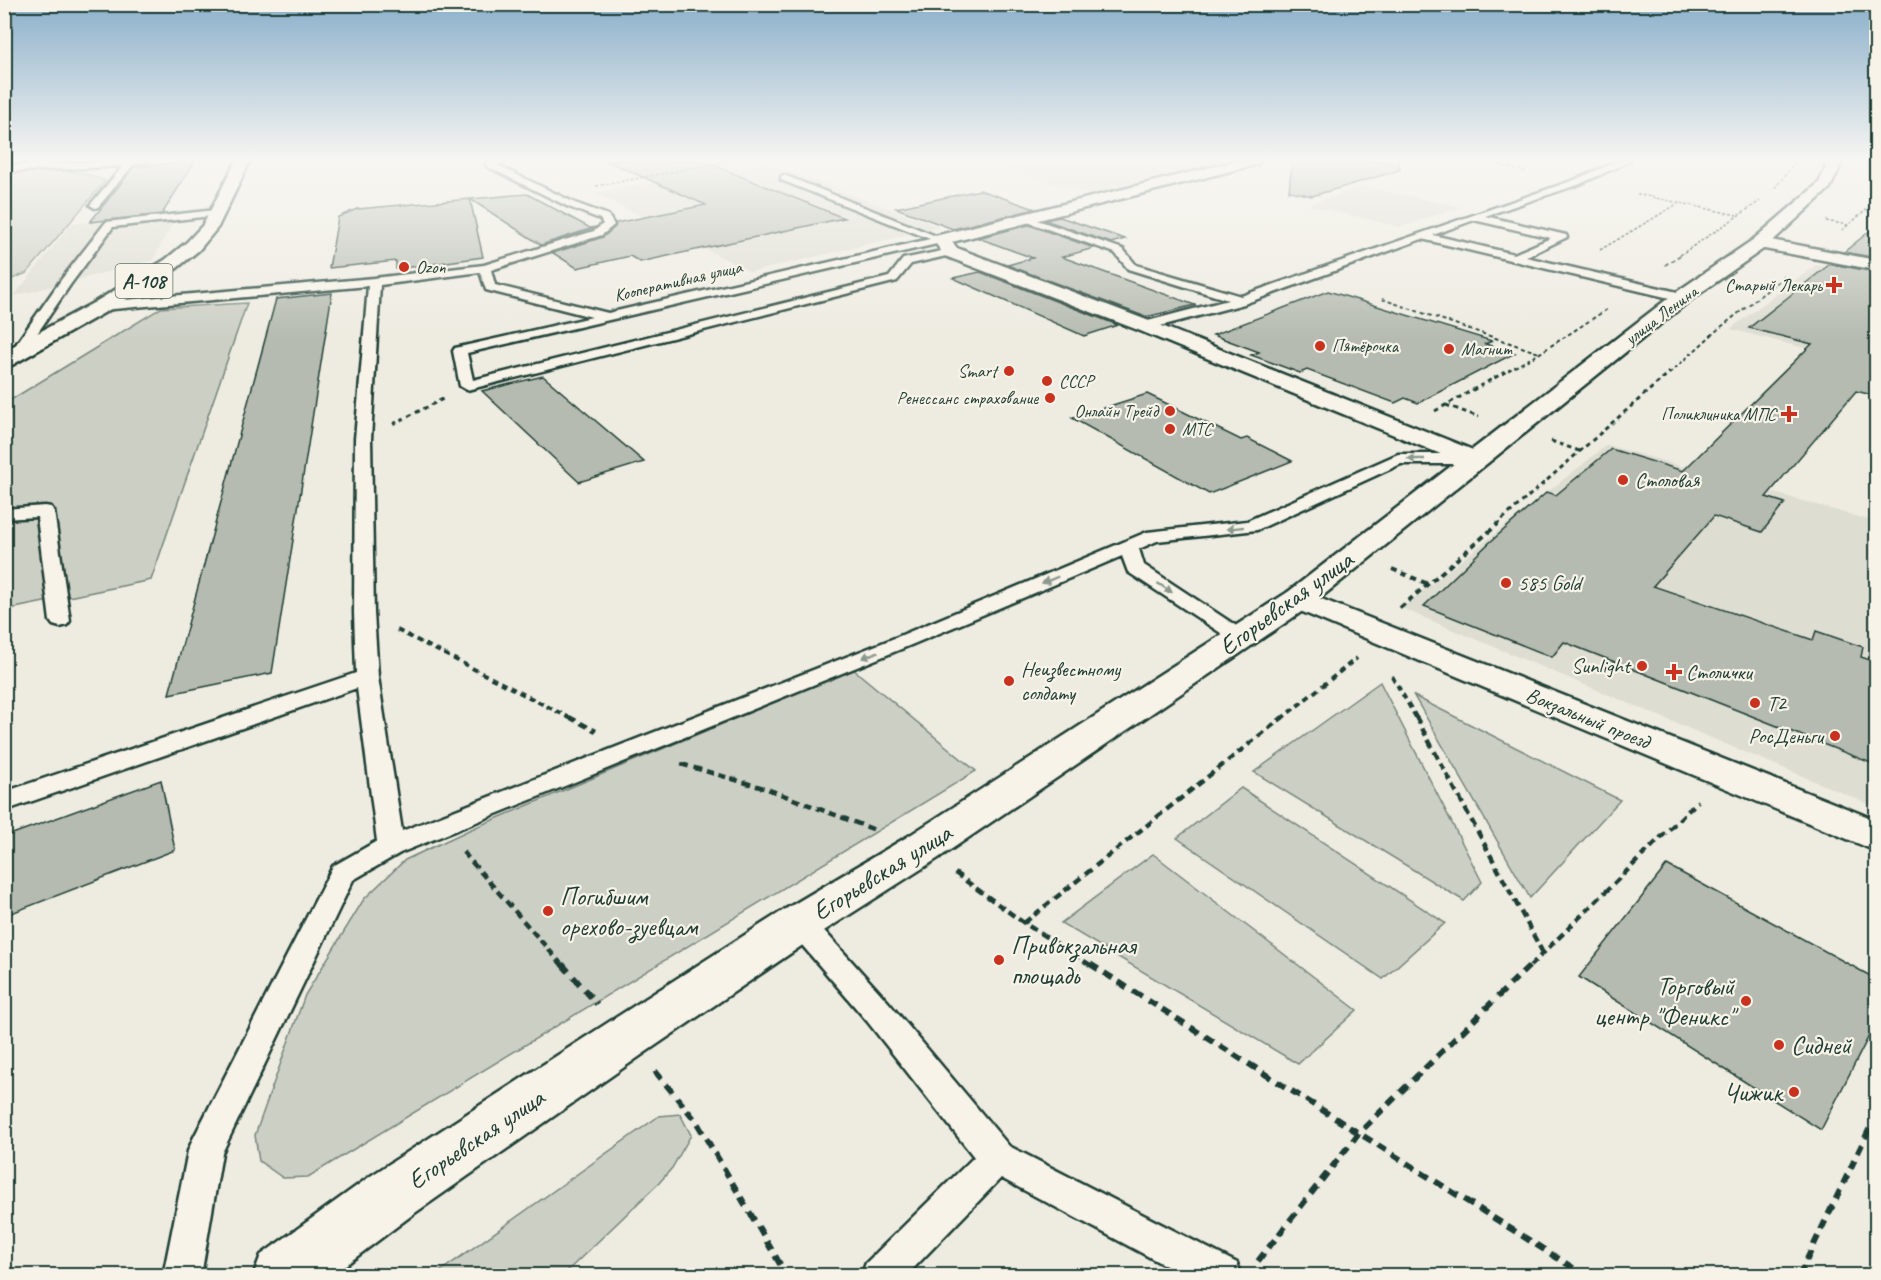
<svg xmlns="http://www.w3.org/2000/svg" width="1881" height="1280" font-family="Caveat,sans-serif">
  <rect width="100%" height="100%" fill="#eeece1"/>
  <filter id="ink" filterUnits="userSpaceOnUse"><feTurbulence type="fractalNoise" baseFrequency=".0167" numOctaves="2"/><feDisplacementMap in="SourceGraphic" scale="12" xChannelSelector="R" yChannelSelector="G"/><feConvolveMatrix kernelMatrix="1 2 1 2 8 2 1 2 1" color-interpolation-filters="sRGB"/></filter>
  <g filter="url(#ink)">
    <!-- built -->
    <path fill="#ddddd2" d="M976 161H1222L1089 194Z
      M764 162 940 227 751 272 595 193Z
      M1362 186 1461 207 1400 227 1308 205Z
      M178 213 153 260 14 296 72 223 124 221Z
      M1816 265 1876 278V366L1730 329Z
      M1607 445 1876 522V807L1401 608Z"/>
    <!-- green -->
    <path fill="#cccfc4" stroke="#76867c" stroke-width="1.5" d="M57 170 87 174 105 181 27 273 5 282V171Z
      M247 303 151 580 5 610 4 404 161 308Z
      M853 669 976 771 308 1177 283 1178 259 1161 255 1135 305 995 364 899 405 860 469 830Z
      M1380 682 1482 882 1464 901 1254 772Z
      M1414 696 1620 800 1530 898Z
      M1241 788 1445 923 1383 979 1177 838Z
      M1153 854 1357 1010 1298 1064 1061 923Z
      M680 1114 691 1135 672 1168 659 1183 563 1275H435L659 1116Z"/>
    <!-- building -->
    <path fill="#b5bbb0" stroke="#1f3d34" stroke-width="1.5" d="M195 161 162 214 90 222 134 167Z
      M607 161H703L844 218 640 262 630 256 577 268 553 253 603 237 615 227V223L706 205Z
      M1292 161H1399L1400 170 1312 196 1289 191Z
      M980 190 1035 209 953 229 896 208Z
      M527 194 590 228 596 227 541 245 470 199Z
      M470 199 483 257 396 269V261L329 268 338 217 357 209Z
      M1060 217 1125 239 1111 243 1045 220Z
      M1029 225 1094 248 1062 257 1195 305 1146 317 1007 265 1033 258 978 238Z
      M1876 226V258L1844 252Z
      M1830 264 1876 272V396L1856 391 1766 497 1785 503 1762 532 1714 516 1653 586 1813 640 1816 631 1863 647 1861 657 1876 662V765L1564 642 1552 657 1424 606 1489 543 1547 492 1556 495 1611 449 1683 471 1812 344 1749 328Z
      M980 272 1118 325 1084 336 953 278Z
      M1328 291 1492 341 1485 344 1515 353 1418 403 1405 398 1395 403 1307 370 1300 373 1251 355 1259 352 1213 335Z
      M332 293 272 673 169 694 276 299Z
      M543 376 644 462 579 482 482 391Z
      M1147 394 1241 440 1247 438 1292 461 1209 494 1072 418Z
      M161 780 175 850 4 916V837Z
      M1667 865 1876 979V1022L1821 1130 1579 977Z"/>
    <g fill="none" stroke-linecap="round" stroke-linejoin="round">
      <defs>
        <path id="service" d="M119 161H150L133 165 98 207 95 208 90 205 123 166 4 172V166Z
          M489 161H506L497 165 575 203 608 215 614 225 602 235 491 270 495 285 608 313 930 239 781 180V176L784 175 946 240 941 243 467 353 473 380 889 277 903 259 951 249 957 252 955 254 911 264 897 281 467 390 460 386 453 351 455 348 592 317 486 290 480 272 380 285 371 439 374 613 378 677 402 831 897 637 1147 532 1247 521 1398 454H1474L1482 459 1474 464H1401L1257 530 1157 541 1139 549 1144 565 1247 633 1250 637 1247 641 1240 643 1233 641 1128 572 1122 556 911 645 400 853 353 880 222 1153 201 1276H163L188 1151 193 1139 333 866 377 841 357 688 4 811V792L356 673 354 613 355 439 368 286 102 310 96 306 102 302 374 278 484 265 594 231 603 224 600 219 569 207 486 166V162Z
          M1618 161H1630L1580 184 1485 216 1566 235 1567 237 1526 257 1686 294V300L1682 301 1422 239 1244 304 1145 330 1139 326 1140 323 1228 300 1128 269 1115 253 1019 219 1028 217 1123 249 1136 265 1241 296 1574 180ZM1474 220 1551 238 1514 254 1433 235Z
          M216 210 220 211V215L113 227 70 285 22 356H12L10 353 61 280 106 222Z
          M45 506 51 507 54 511 70 621 67 625 60 627 53 625 50 621 37 517 4 519V509Z
          M800 912 810 915 889 1003 1009 1146 1237 1263 1242 1276H1185L1001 1178 906 1276H861L866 1263 974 1157 867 1021 790 931 786 923 790 915Z"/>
        <path id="minor" d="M1236 161H1260L1258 164 952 242 957 248 1152 322 1483 454 1487 459 1483 464 1474 467 1465 464 1138 330 945 256 933 240 935 236Z
          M1760 238 1876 260V270L1754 247 1752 243 1754 239Z
          M1299 590 1876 820V851L1288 606 1283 599 1288 592Z"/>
        <path id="secondary" d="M1825 161H1839L1840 167 1830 188 1766 247 1689 301 1310 606 937 859 816 936 643 1054 412 1215 331 1276H253L261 1255 372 1175 609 1022 784 910 907 837 1288 592 1675 293 1754 239 1819 183 1826 167Z"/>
        <path id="trunk" d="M236 161H250L218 227 199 250 177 268 109 310 12 365 4 366V351L95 302 165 260 187 242 203 225Z"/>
      </defs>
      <!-- service casing -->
      <use href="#service" stroke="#1f3d34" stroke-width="5"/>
      <!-- minor casing -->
      <use href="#minor" stroke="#1f3d34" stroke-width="5"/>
      <!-- secondary casing -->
      <use href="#secondary" stroke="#1f3d34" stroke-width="5"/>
      <!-- trunk casing -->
      <use href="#trunk" stroke="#1f3d34" stroke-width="5"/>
      <!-- path-far5 -->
      <path stroke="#1f3d34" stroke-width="1.5" stroke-dasharray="3 2" stroke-linecap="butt" d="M1485 161 1525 172
        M1873 161 1876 168
        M596 186 731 161
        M1775 188 1796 161
        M1637 194 1737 215
        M1826 221 1848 225
        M1842 230 1876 202
        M1600 250 1679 203
        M1680 255 1760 201"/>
      <!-- path-far4 -->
      <path stroke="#1f3d34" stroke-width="2" stroke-dasharray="4 3" stroke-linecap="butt" d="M1665 265 1682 254
        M1382 299 1539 353
        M1502 374 1540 353 1609 308
        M1669 374 1716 331 1785 276"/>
      <!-- path-far3 -->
      <path stroke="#1f3d34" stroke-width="3" stroke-dasharray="4.5 4" stroke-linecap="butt" d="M1446 405 1479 417
        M1435 411 1505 372
        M393 424 445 398
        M1551 441 1582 452
        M1496 525 1670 372"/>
      <!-- path-far2 -->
      <path stroke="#1f3d34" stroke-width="4" stroke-dasharray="6 4.5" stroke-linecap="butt" d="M1392 569 1428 584
        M1400 608 1498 524
        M397 630 572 719
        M1392 676 1417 719
        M1281 719 1357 658"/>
      <!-- path-far1 -->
      <path stroke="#1f3d34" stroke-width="4.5" stroke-dasharray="8 5" stroke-linecap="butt" d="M569 717 596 731
        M1416 717 1543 953
        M681 764 767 789 875 830
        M463 852 563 966
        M955 873 1024 923 1092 966
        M1024 923 1283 717
        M1530 966 1698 801"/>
      <!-- path -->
      <path stroke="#1f3d34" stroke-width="6" stroke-dasharray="10 7" stroke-linecap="butt" d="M562 964 597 1004
        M1090 964 1586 1276
        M655 1071 696 1121 787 1276
        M1258 1261 1358 1134 1531 964
        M1799 1276 1876 1115"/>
      <!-- service -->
      <use href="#service" fill="#f7f3e8" fill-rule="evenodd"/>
      <!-- minor -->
      <use href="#minor" fill="#f7f3e8" fill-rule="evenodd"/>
      <!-- secondary -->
      <use href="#secondary" fill="#f7f3e8" fill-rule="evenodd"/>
      <!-- trunk -->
      <use href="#trunk" fill="#f7f3e8" fill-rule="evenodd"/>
    </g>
    <!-- one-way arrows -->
    <defs><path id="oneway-solid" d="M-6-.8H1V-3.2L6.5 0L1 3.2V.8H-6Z" transform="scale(1.5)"/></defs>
    <g fill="#8b988e">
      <use href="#oneway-solid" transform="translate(1416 459) rotate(180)"/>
      <use href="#oneway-solid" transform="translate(1235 528) rotate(174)"/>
      <use href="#oneway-solid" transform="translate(1050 580) rotate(157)"/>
      <use href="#oneway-solid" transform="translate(1165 588) rotate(33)"/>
      <use href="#oneway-solid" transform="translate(870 655) rotate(158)"/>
    </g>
  </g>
  <!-- sky -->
  <linearGradient id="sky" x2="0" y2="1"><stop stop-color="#8bb0cb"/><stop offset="0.47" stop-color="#f7f6f2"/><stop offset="1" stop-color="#f7f6f2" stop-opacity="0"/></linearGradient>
  <rect width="1881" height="340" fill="url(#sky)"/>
  <!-- markers -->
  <g fill="#c8321e" stroke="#f7f3e8" stroke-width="2">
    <circle cx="404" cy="267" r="6"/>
    <path d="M1831 276h6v6h6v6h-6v6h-6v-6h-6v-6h6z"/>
    <circle cx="1320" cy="346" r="6"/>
    <circle cx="1449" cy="349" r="6"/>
    <circle cx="1009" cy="371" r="6"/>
    <circle cx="1047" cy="381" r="6"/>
    <circle cx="1050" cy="398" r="6"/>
    <circle cx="1170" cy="411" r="6"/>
    <path d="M1786 405h6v6h6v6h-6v6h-6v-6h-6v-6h6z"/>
    <circle cx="1170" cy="429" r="6"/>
    <circle cx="1623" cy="480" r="6"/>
    <circle cx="1506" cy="583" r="6"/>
    <circle cx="1642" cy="666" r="6"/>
    <path d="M1671 663h6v6h6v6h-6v6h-6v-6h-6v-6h6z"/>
    <circle cx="1009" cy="681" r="6"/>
    <circle cx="1755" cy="703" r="6"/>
    <circle cx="1835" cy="736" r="6"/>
    <circle cx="548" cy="911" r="6"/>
    <circle cx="999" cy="960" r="6"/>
    <circle cx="1746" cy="1001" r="6"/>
    <circle cx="1779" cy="1045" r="6"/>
    <circle cx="1794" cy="1092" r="6"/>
  </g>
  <g text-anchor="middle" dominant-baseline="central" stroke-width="4.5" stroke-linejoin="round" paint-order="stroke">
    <!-- far-poi labels -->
    <g font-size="18" fill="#1f3d34" stroke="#f7f3e8" text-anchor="start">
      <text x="416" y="267">Ozon</text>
      <text x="1822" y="285" text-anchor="end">Старый Лекарь</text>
      <text x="1332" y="346">Пятёрочка</text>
      <text x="1461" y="349">Магнит</text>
      <text x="997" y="371" text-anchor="end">Smart</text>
      <text x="1059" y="381">СССР</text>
      <text x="1038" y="398" text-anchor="end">Ренессанс страхование</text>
      <text x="1158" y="411" text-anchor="end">Онлайн Трейд</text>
      <text x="1776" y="414" text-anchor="end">Поликлиника МПС</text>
      <text x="1182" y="429">МТС</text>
    </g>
    <!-- far-street labels -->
    <g font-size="18" fill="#1f3d34" stroke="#f7f3e8">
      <text transform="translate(678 281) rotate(-13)">Кооперативная улица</text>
      <text transform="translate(1661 315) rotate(-37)">улица Ленина</text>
    </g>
    <!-- shield labels -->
    <rect fill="#f7f3e8" stroke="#60746a" stroke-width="1.5" x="115.5" y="264" width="57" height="34" rx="4.5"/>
    <g font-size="20" font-weight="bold" fill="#1f3d34">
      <text x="144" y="281">А-108</text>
    </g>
    <!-- poi labels -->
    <g font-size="21" fill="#1f3d34" stroke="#f7f3e8" text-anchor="start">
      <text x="1635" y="480">Столовая</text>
      <text x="1518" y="583">585 Gold</text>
      <text x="1630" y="666" text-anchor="end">Sunlight</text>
      <text x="1021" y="669">Неизвестному<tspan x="1021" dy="24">солдату</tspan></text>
      <text x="1686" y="672">Столички</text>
      <text x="1767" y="703">T2</text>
      <text x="1823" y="736" text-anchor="end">РосДеньги</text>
    </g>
    <!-- street labels -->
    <g font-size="21" fill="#1f3d34" stroke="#f7f3e8">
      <text transform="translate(1588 718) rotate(22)">Вокзальный проезд</text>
    </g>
    <!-- near-street labels -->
    <g font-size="26" fill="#1f3d34" stroke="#f7f3e8">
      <text transform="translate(1286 603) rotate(-36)">Егорьевская улица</text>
      <text transform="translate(882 872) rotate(-32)">Егорьевская улица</text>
      <text transform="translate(476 1139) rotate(-34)">Егорьевская улица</text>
    </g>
    <!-- near-poi labels -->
    <g font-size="26" fill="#1f3d34" stroke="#f7f3e8" text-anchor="start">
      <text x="560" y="896">Погибшим<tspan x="560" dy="30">орехово-зуевцам</tspan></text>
      <text x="1011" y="945">Привокзальная<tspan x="1011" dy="30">площадь</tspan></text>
      <text x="1734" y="986" text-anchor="end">Торговый<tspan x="1734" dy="30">центр "Феникс"</tspan></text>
      <text x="1791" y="1045">Сидней</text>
      <text x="1782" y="1092" text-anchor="end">Чижик</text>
    </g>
  </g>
  <!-- margin -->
  <rect width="1881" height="1280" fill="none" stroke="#f7f3e8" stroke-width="24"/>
  <rect x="12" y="12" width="1857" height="1256" fill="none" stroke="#1f3d34" stroke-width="2" filter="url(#ink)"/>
</svg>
